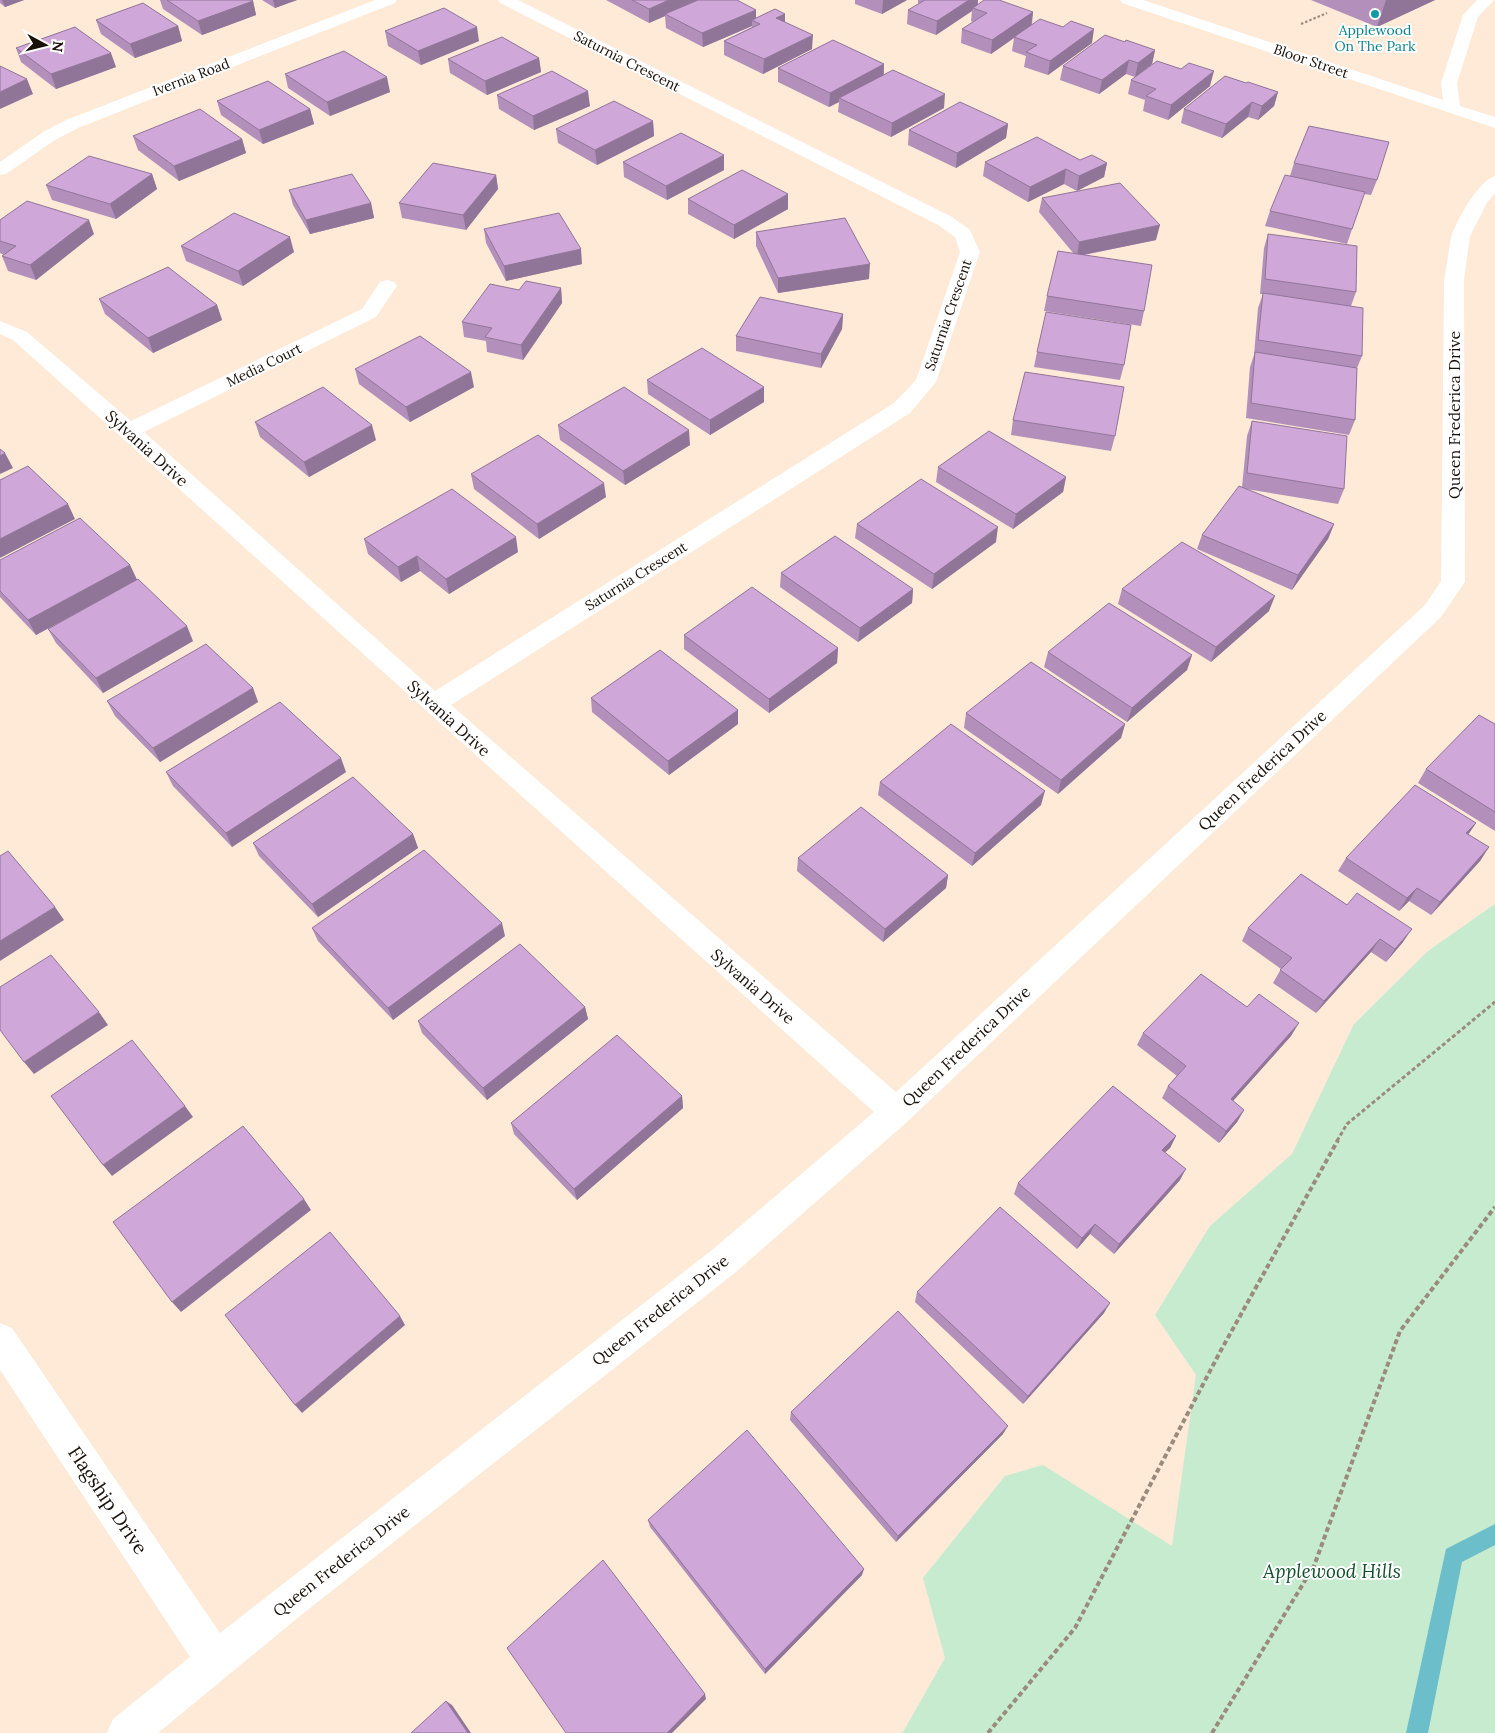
<svg xmlns="http://www.w3.org/2000/svg" width="1495" height="1733" font-family="Lora,serif">
  <rect width="100%" height="100%" fill="#ffe9d7"/>
  <!-- green -->
  <path fill="#c6ebcf" d="M1495 904V1733H901L903 1732 945 1658 923 1578 1005 1476 1043 1465 1172 1546 1196 1375 1155 1315 1210 1226 1292 1154 1354 1024 1428 951Z"/>
  <g fill="none" stroke-linecap="round" stroke-linejoin="round">
    <!-- stream -->
    <path fill="#6cbecb" fill-rule="evenodd" d="M1495 1524V1545L1462 1562 1428 1733H1406L1446 1549Z"/>
    <!-- path-far2 -->
    <path stroke="#9b8b7d" stroke-width="2" stroke-dasharray="2.5 2" stroke-linecap="butt" d="M1301 24 1327 13"/>
    <!-- path-far1 -->
    <path stroke="#9b8b7d" stroke-width="3" stroke-dasharray="4 2.5" stroke-linecap="butt" d="M1337 1141 1347 1124 1495 1002"/>
    <!-- path -->
    <path stroke="#9b8b7d" stroke-width="4" stroke-dasharray="5 3" stroke-linecap="butt" d="M988 1733 1075 1628 1220 1352 1338 1140
      M1212 1733 1314 1566 1400 1331 1495 1207"/>
    <!-- minor -->
    <path fill="#fff" fill-rule="evenodd" d="M375 0H397L395 3 78 128 55 140 6 174 0 175V162L43 132 66 120Z
      M498 0H518L952 217 970 230 980 252 936 382 910 413 451 705 896 1092 1425 605 1441 581 1444 280C1447 266 1448 251 1451 238 1455 222 1479 180 1495 176V193L1487 203 1470 236 1464 280 1465 582 1441 617 907 1122 736 1272 300 1616 158 1733H107L113 1719 190 1657 0 1370V1323L12 1328 220 1633 712 1250 874 1112 13 340 0 334V321L27 332 131 421 362 309 380 282 387 280 394 282 397 286 376 317 144 432 435 691 894 403 916 380 960 252 955 237 938 225 500 3Z
      M1120 0H1143L1443 100 1441 83 1463 15 1477 0H1494L1478 17 1457 83 1460 106 1495 117V128L1122 3Z"/>
  </g>
  <!-- wall -->
  <path fill="#b290bb" d="M0 0H24L5 7 0 3Z
    M160 0H252L253 1 256 15 202 35 163 9Z
    M262 0H297L275 8Z
    M606 0H737L756 18 785 14V22L812 49 763 74 724 55V41L752 27V26L703 47 666 28 665 16 649 23Z
    M855 0H907L882 14 855 4Z
    M918 0H978V4L1033 12 1032 25 1092 43 1048 75 1024 67 1026 56 1012 51 1014 38 991 54 961 43 962 29 973 22 971 21 972 11 936 35 907 24 908 10 919 4 918 3Z
    M1311 0H1435L1377 27Z
    M96 20 178 26 182 41 135 58 101 34Z
    M385 31 479 41 421 65 388 46Z
    M1125 42 1155 50 1152 64 1135 77 1126 74 1099 94 1060 80 1063 66Z
    M16 48 116 67 56 89 21 62Z
    M539 58 541 72 487 95 450 73 448 59Z
    M884 64V74L944 108 891 137 838 112 839 102 829 107 778 82V68Z
    M285 74 390 92 330 116 288 88Z
    M1131 80 1210 86 1168 120 1143 111 1145 100 1128 94Z
    M1246 83 1278 92 1274 106 1258 120 1248 117 1222 138 1181 123 1184 109Z
    M497 95 590 106 534 130 499 109Z
    M217 101 310 109 314 124 263 144 221 115Z
    M653 121 654 136 597 165 558 143 556 129Z
    M1008 124 1006 138 956 168 908 145 909 130Z
    M133 136 242 139 246 153 179 181 138 150Z
    M1080 160 1107 163 1104 177 1077 191 1064 184 1028 202 983 176 985 162Z
    M623 162 724 170 667 200 624 177Z
    M1294 163 1377 180 1371 195 1364 194 1347 244 1265 226 1270 211 1290 176Z
    M152 174 157 189 116 219 52 200 46 185Z
    M496 175 498 189 466 230 402 218 399 203Z
    M289 190 371 203 374 218 310 234 293 205Z
    M788 194V209L734 239 688 214V199Z
    M1042 198 1156 240 1084 255 1144 311 1141 326 1044 311 1047 296 1074 254 1039 212Z
    M0 220 94 234 36 280 8 271 2 256 4 255 0 253Z
    M484 229 582 264 506 281 486 243Z
    M756 232 869 279 778 293 756 246Z
    M1268 234 1356 292 1351 306 1362 356 1357 368 1355 420 1349 435 1246 418 1250 367 1254 355 1258 308 1263 294H1260L1264 248Z
    M181 246 294 252 243 286 186 261Z
    M561 288 562 303 523 360 487 352 486 341 464 337 462 322 519 290Z
    M99 299 217 305 222 320 153 353 105 314Z
    M843 314 842 329 821 368 736 351V336Z
    M1037 352 1124 365 1120 380 1034 367Z
    M355 369 474 387 410 422 359 384Z
    M647 380 764 402 710 435 648 394Z
    M1013 420 1115 436 1111 451 1011 435Z
    M1252 421 1344 489 1338 504 1246 489 1334 524 1328 539 1292 590 1197 549 1202 535 1242 487 1247 436Z
    M255 422 376 440 309 477 260 437Z
    M558 425 690 445 625 485 560 440Z
    M938 467 1066 477 1063 492 1013 529 936 482Z
    M471 474 606 497 539 539 474 489Z
    M857 524 996 542 932 589 855 538Z
    M364 539 518 552 449 594 420 571 401 582 368 554Z
    M0 560 130 565 137 580 36 635 0 597Z
    M781 573 913 589 912 603 858 642 780 587Z
    M1122 589 1269 611 1211 662 1118 604Z
    M48 629 193 641 103 693 56 643Z
    M684 635 838 648 837 663 769 713 684 649Z
    M1048 652 1192 655 1187 670 1127 722 1044 667Z
    M253 688 258 702 160 762 115 716 107 701Z
    M591 698 738 710V724L669 775 592 712Z
    M966 713 1125 724 1121 738 1058 794 964 728Z
    M1495 724V831L1418 783 1426 769Z
    M166 772H346L232 847 173 786Z
    M880 782 1041 805 972 866 878 795Z
    M1476 823 1468 835 1489 847 1480 861 1431 915 1409 901 1399 911 1338 871 1346 858Z
    M413 834 418 848 318 917 259 856 253 843Z
    M798 858 948 875 946 888 883 942 797 871Z
    M1301 874 1403 942 1386 962 1371 952 1316 1013 1273 983 1281 969 1242 941 1248 928Z
    M312 928 505 936 393 1020 318 941Z
    M585 1007 588 1019 487 1100 422 1033 418 1021Z
    M1247 1007 1291 1036 1233 1101 1244 1110 1237 1122 1219 1143 1162 1098 1168 1086 1177 1076 1137 1045 1143 1033Z
    M682 1096 683 1108 577 1200 514 1134 511 1123Z
    M1176 1136 1170 1148 1165 1152 1180 1180 1114 1254 1090 1234 1077 1249 1014 1194 1018 1183Z
    M917 1292 1104 1313 1023 1404 915 1302Z
    M791 1412 1003 1434 896 1542 790 1420Z
    M648 1520 862 1575 765 1674 650 1527Z"/>
  <!-- shaded-wall -->
  <path fill="#917598" d="M2 0H24L5 7Z
    M273 0H297L275 8Z
    M669 0H702L665 14V16L649 23V9Z
    M883 0H907L882 14Z
    M969 0H978L977 8H973L972 11 936 35 937 21Z
    M1386 0H1435L1377 27Z
    M253 1 256 15 202 35 198 21Z
    M756 10V22L752 20V26L703 47 702 33Z
    M1033 12 1031 26 991 54 992 40Z
    M785 14V28L776 18Z
    M178 26 182 41 135 58 130 44Z
    M477 27 479 41 421 65 418 51Z
    M1094 29 1092 43 1048 75 1050 61Z
    M813 35 812 49 763 74 764 59Z
    M1155 50 1152 64 1135 77 1138 63Z
    M111 53 116 67 56 89 51 74Z
    M539 58 541 72 487 95 485 81Z
    M1129 60 1126 74 1099 94 1102 80Z
    M884 64 883 78 839 98V102L829 107 830 93Z
    M1214 71 1210 86 1168 120 1171 105Z
    M387 77 390 92 330 116 327 102Z
    M27 79 33 94 0 109V92Z
    M588 91 590 106 534 130 533 116Z
    M1278 92 1274 106 1258 120 1262 106Z
    M945 94 944 108 891 137 892 123Z
    M1252 102 1248 117 1222 138 1226 124Z
    M310 109 314 124 263 144 259 130Z
    M653 121 654 136 597 165 595 150Z
    M1008 124 1006 138 956 168 957 153Z
    M242 139 246 153 179 181 174 166Z
    M724 155V170L667 200 666 186Z
    M1107 163 1104 177 1077 191 1079 176Z
    M1066 169 1064 184 1028 202 1030 187Z
    M152 174 157 189 116 219 110 204Z
    M496 175 498 189 466 230 463 215Z
    M788 194V209L734 239V225Z
    M371 203 374 218 310 234 306 220Z
    M89 220 94 234 36 280 30 265Z
    M1160 225 1156 240 1077 256 1079 242Z
    M290 237 294 252 243 286 238 271Z
    M581 249 582 264 506 281 504 266Z
    M870 264 869 279 778 293V278Z
    M561 288 562 303 523 360 521 345Z
    M217 305 222 320 153 353 148 338Z
    M843 314 842 329 821 368V354Z
    M471 372 474 387 410 422 406 407Z
    M764 387V402L710 435V420Z
    M372 425 376 440 309 477 304 462Z
    M689 430 690 445 625 485 623 471Z
    M5 453 13 468 0 474V456Z
    M1066 477 1063 492 1013 529 1016 514Z
    M604 483 606 497 539 539 537 524Z
    M68 504 75 519 0 558V539Z
    M1334 524 1328 539 1292 590 1298 575Z
    M998 527 996 542 932 589 934 574Z
    M516 537 518 552 449 594 446 579Z
    M417 556 420 571 401 582 398 567Z
    M130 565 137 580 36 635 28 620Z
    M913 589 912 603 858 642 860 628Z
    M1275 596 1269 611 1211 662 1216 647Z
    M187 626 193 641 103 693 96 678Z
    M838 648 837 663 769 713V699Z
    M1192 655 1187 670 1127 722 1132 708Z
    M253 688 258 702 160 762 153 748Z
    M738 710V724L669 775 668 761Z
    M1125 724 1121 738 1058 794 1061 780Z
    M341 758 346 772 232 847 226 833Z
    M1045 791 1041 805 972 866 975 853Z
    M1476 823 1467 836 1466 833Z
    M413 834 418 848 318 917 312 904Z
    M1489 847 1480 861 1431 915 1440 902Z
    M948 875 946 888 883 942 885 929Z
    M1417 888 1409 901 1399 911 1407 898Z
    M55 907 64 920 0 961V941Z
    M502 923 505 936 393 1020 388 1008Z
    M1412 929 1403 942 1386 962 1395 949Z
    M1380 939 1371 952 1316 1013 1324 1001Z
    M585 1007 588 1019 487 1100 483 1088Z
    M99 1012 108 1025 34 1074 24 1062Z
    M1299 1023 1291 1036 1224 1111 1231 1099Z
    M682 1096 683 1108 577 1200 574 1189Z
    M185 1106 193 1117 112 1176 103 1165Z
    M1244 1110 1237 1122 1219 1143 1226 1131Z
    M1176 1136 1170 1148 1156 1161 1162 1150Z
    M1186 1169 1180 1180 1114 1254 1119 1244Z
    M304 1199 311 1210 181 1312 172 1302Z
    M1095 1224 1090 1234 1077 1249 1082 1238Z
    M1110 1303 1104 1313 1023 1404 1028 1396Z
    M400 1316 405 1325 302 1413 295 1405Z
    M1008 1426 1003 1434 896 1542 898 1536Z
    M864 1569 862 1575 765 1674V1669Z
    M705 1694 706 1699 672 1733H667Z
    M446 1701 452 1705 471 1733H468Z"/>
  <!-- building -->
  <path fill="#cfa7d9" stroke="#917598" d="M167 0H252L253 1 198 21Z
    M632 0H669L649 9Z
    M698 0H737L756 10 702 33 665 14Z
    M925 0H969L937 21 908 10Z
    M984 0H999L1033 12 992 40 962 29 987 13 973 8Z
    M143 3 178 26 130 44 96 20Z
    M444 8 477 27 418 51 385 31Z
    M775 9 785 14 776 18 813 35 764 59 724 41 760 24 752 20Z
    M1040 19 1063 27 1071 21 1094 29 1050 61 1026 52 1037 45 1014 37Z
    M75 27 111 53 51 74 16 48Z
    M1105 35 1125 42 1126 40 1155 50 1138 63 1129 60 1102 80 1063 66Z
    M502 37 539 58 485 81 448 59Z
    M833 40 884 64 830 93 778 68Z
    M344 51 387 77 327 102 285 74Z
    M1157 61 1181 69 1189 63 1214 71 1171 105 1146 96 1156 89 1131 80Z
    M0 66 27 79 0 92Z
    M893 70 945 94 892 123 839 98Z
    M552 71 588 91 533 116 497 95Z
    M1225 76 1246 83 1248 82 1278 92 1262 106 1252 102 1226 124 1184 109Z
    M268 81 310 109 259 130 217 101Z
    M614 101 653 121 595 150 556 129Z
    M960 102 1008 124 957 153 909 130Z
    M200 109 242 139 174 166 133 136Z
    M1309 126 1389 142 1377 180 1294 163Z
    M681 133 724 155 666 186 623 162Z
    M1037 137 1080 160 1092 155 1107 163 1079 176 1066 169 1030 187 985 162Z
    M89 156 152 174 110 204 46 185Z
    M433 163 496 175 463 215 399 203Z
    M742 170 788 194 734 225 688 199Z
    M352 174 371 203 306 220 289 190Z
    M1285 175 1365 192 1352 229 1270 211Z
    M1120 183 1160 225 1079 242 1042 198Z
    M27 201 89 220 30 265 2 256 16 246 0 241V220Z
    M234 213 290 237 238 271 181 246Z
    M559 213 581 249 504 266 484 229Z
    M845 218 870 264 778 278 756 232Z
    M1268 234 1357 246 1356 292 1265 279Z
    M1058 251 1152 265 1144 311 1047 296Z
    M168 267 217 305 148 338 99 299Z
    M526 281 561 288 521 345 485 337 492 328 462 322 490 284 519 290Z
    M1263 293 1363 308 1362 356 1258 340Z
    M760 297 843 314 821 354 736 336Z
    M1046 312 1131 325 1124 365 1037 352Z
    M420 336 471 372 406 407 355 369Z
    M702 348 764 387 710 420 647 380Z
    M1255 352 1357 368 1355 420 1251 403Z
    M1025 372 1124 387 1115 436 1013 420Z
    M323 387 372 425 304 462 255 422Z
    M624 387 689 430 623 471 558 425Z
    M1252 421 1347 436 1344 489 1247 473Z
    M989 431 1066 477 1016 514 938 467Z
    M538 435 604 483 537 524 471 474Z
    M0 449 5 453 0 456Z
    M28 466 68 504 0 539V480Z
    M921 479 998 527 934 574 857 524Z
    M1239 486 1334 524 1298 575 1202 535Z
    M452 489 516 537 446 579 417 556 398 567 364 539Z
    M80 518 130 565 28 620 0 591V560Z
    M835 536 913 589 860 628 781 573Z
    M1182 542 1275 596 1216 647 1122 589Z
    M138 579 187 626 96 678 48 629Z
    M752 587 838 648 769 699 684 635Z
    M1109 603 1192 655 1132 708 1048 652Z
    M206 644 253 688 153 748 107 701Z
    M660 650 738 710 668 761 591 698Z
    M1031 662 1125 724 1061 780 966 713Z
    M280 702 341 758 226 833 166 772Z
    M1479 715 1495 724V812L1426 769Z
    M951 724 1045 791 975 853 880 782Z
    M353 777 413 834 312 904 253 843Z
    M1415 785 1476 823 1466 833 1489 847 1440 902 1417 888 1407 898 1346 858Z
    M861 807 948 875 885 929 798 858Z
    M424 850 502 923 388 1008 312 928Z
    M8 851 55 907 0 941V856Z
    M1301 874 1347 905 1357 893 1412 929 1395 949 1380 939 1324 1001 1280 970 1292 958 1248 928Z
    M520 944 585 1007 483 1088 418 1021Z
    M51 955 99 1012 24 1062 0 1030V987Z
    M1201 974 1247 1007 1259 994 1299 1023 1231 1099 1244 1110 1226 1131 1168 1086 1186 1066 1143 1033Z
    M617 1035 682 1096 574 1189 511 1123Z
    M132 1040 185 1106 103 1165 51 1096Z
    M1113 1086 1176 1136 1162 1150 1186 1169 1119 1244 1095 1224 1082 1238 1018 1183Z
    M243 1126 304 1199 172 1302 113 1222Z
    M1000 1207 1110 1303 1028 1396 917 1292Z
    M330 1232 400 1316 295 1405 225 1315Z
    M898 1311 1008 1426 898 1536 791 1412Z
    M747 1430 864 1569 765 1669 648 1520Z
    M603 1560 705 1694 667 1733H566L507 1648Z
    M446 1701 468 1733H411Z"/>
  <!-- markers -->
  <circle fill="#0f9aa8" stroke="#fff" stroke-width="2" cx="1375" cy="14" r="5"/>
  <g text-anchor="middle" dominant-baseline="central" stroke-width="4" stroke-linejoin="round" paint-order="stroke">
    <!-- far-culture labels -->
    <g font-size="14" fill="#0d838f" stroke="#fff">
      <text x="1375" y="30">Applewood<tspan x="1375" dy="16">On The Park</tspan></text>
    </g>
    <!-- far-street labels -->
    <g font-size="14" fill="#191008" stroke="#fff">
      <text transform="translate(627 61) rotate(27)">Saturnia Crescent</text>
      <text transform="translate(1311 61) rotate(19)">Bloor Street</text>
      <text transform="translate(191 77) rotate(-21)">Ivernia Road</text>
      <text transform="translate(948 315) rotate(-71)">Saturnia Crescent</text>
      <text transform="translate(264 365) rotate(-26)">Media Court</text>
      <text transform="translate(636 576) rotate(-32)">Saturnia Crescent</text>
    </g>
    <!-- street labels -->
    <g font-size="16" fill="#191008" stroke="#fff">
      <text transform="translate(1454 415) rotate(-90)">Queen Frederica Drive</text>
      <text transform="translate(147 448) rotate(42)">Sylvania Drive</text>
      <text transform="translate(449 718) rotate(42)">Sylvania Drive</text>
      <text transform="translate(1262 770) rotate(-43)">Queen Frederica Drive</text>
      <text transform="translate(753 986) rotate(41)">Sylvania Drive</text>
      <text transform="translate(966 1046) rotate(-43)">Queen Frederica Drive</text>
      <text transform="translate(660 1310) rotate(-38)">Queen Frederica Drive</text>
      <text transform="translate(341 1561) rotate(-38)">Queen Frederica Drive</text>
    </g>
    <!-- near-street labels -->
    <g font-size="19" fill="#191008" stroke="#fff">
      <text transform="translate(108 1500) rotate(56)">Flagship Drive</text>
    </g>
    <!-- near-park labels -->
    <g font-size="19" font-style="italic" fill="#10502a" stroke="#fff">
      <text x="1332" y="1571">Applewood Hills</text>
    </g>
  </g>
  <!-- north arrow -->
  <g transform="translate(45 45) rotate(97)" stroke="#ffffff" stroke-width="4" paint-order="stroke">
  <path d="M0-4L9 19L0 12L-9 19Z" fill="#191008"/>
  <text y="-8" font-size="14" font-weight="bold" text-anchor="middle" fill="#191008">N</text>
  </g>
</svg>
